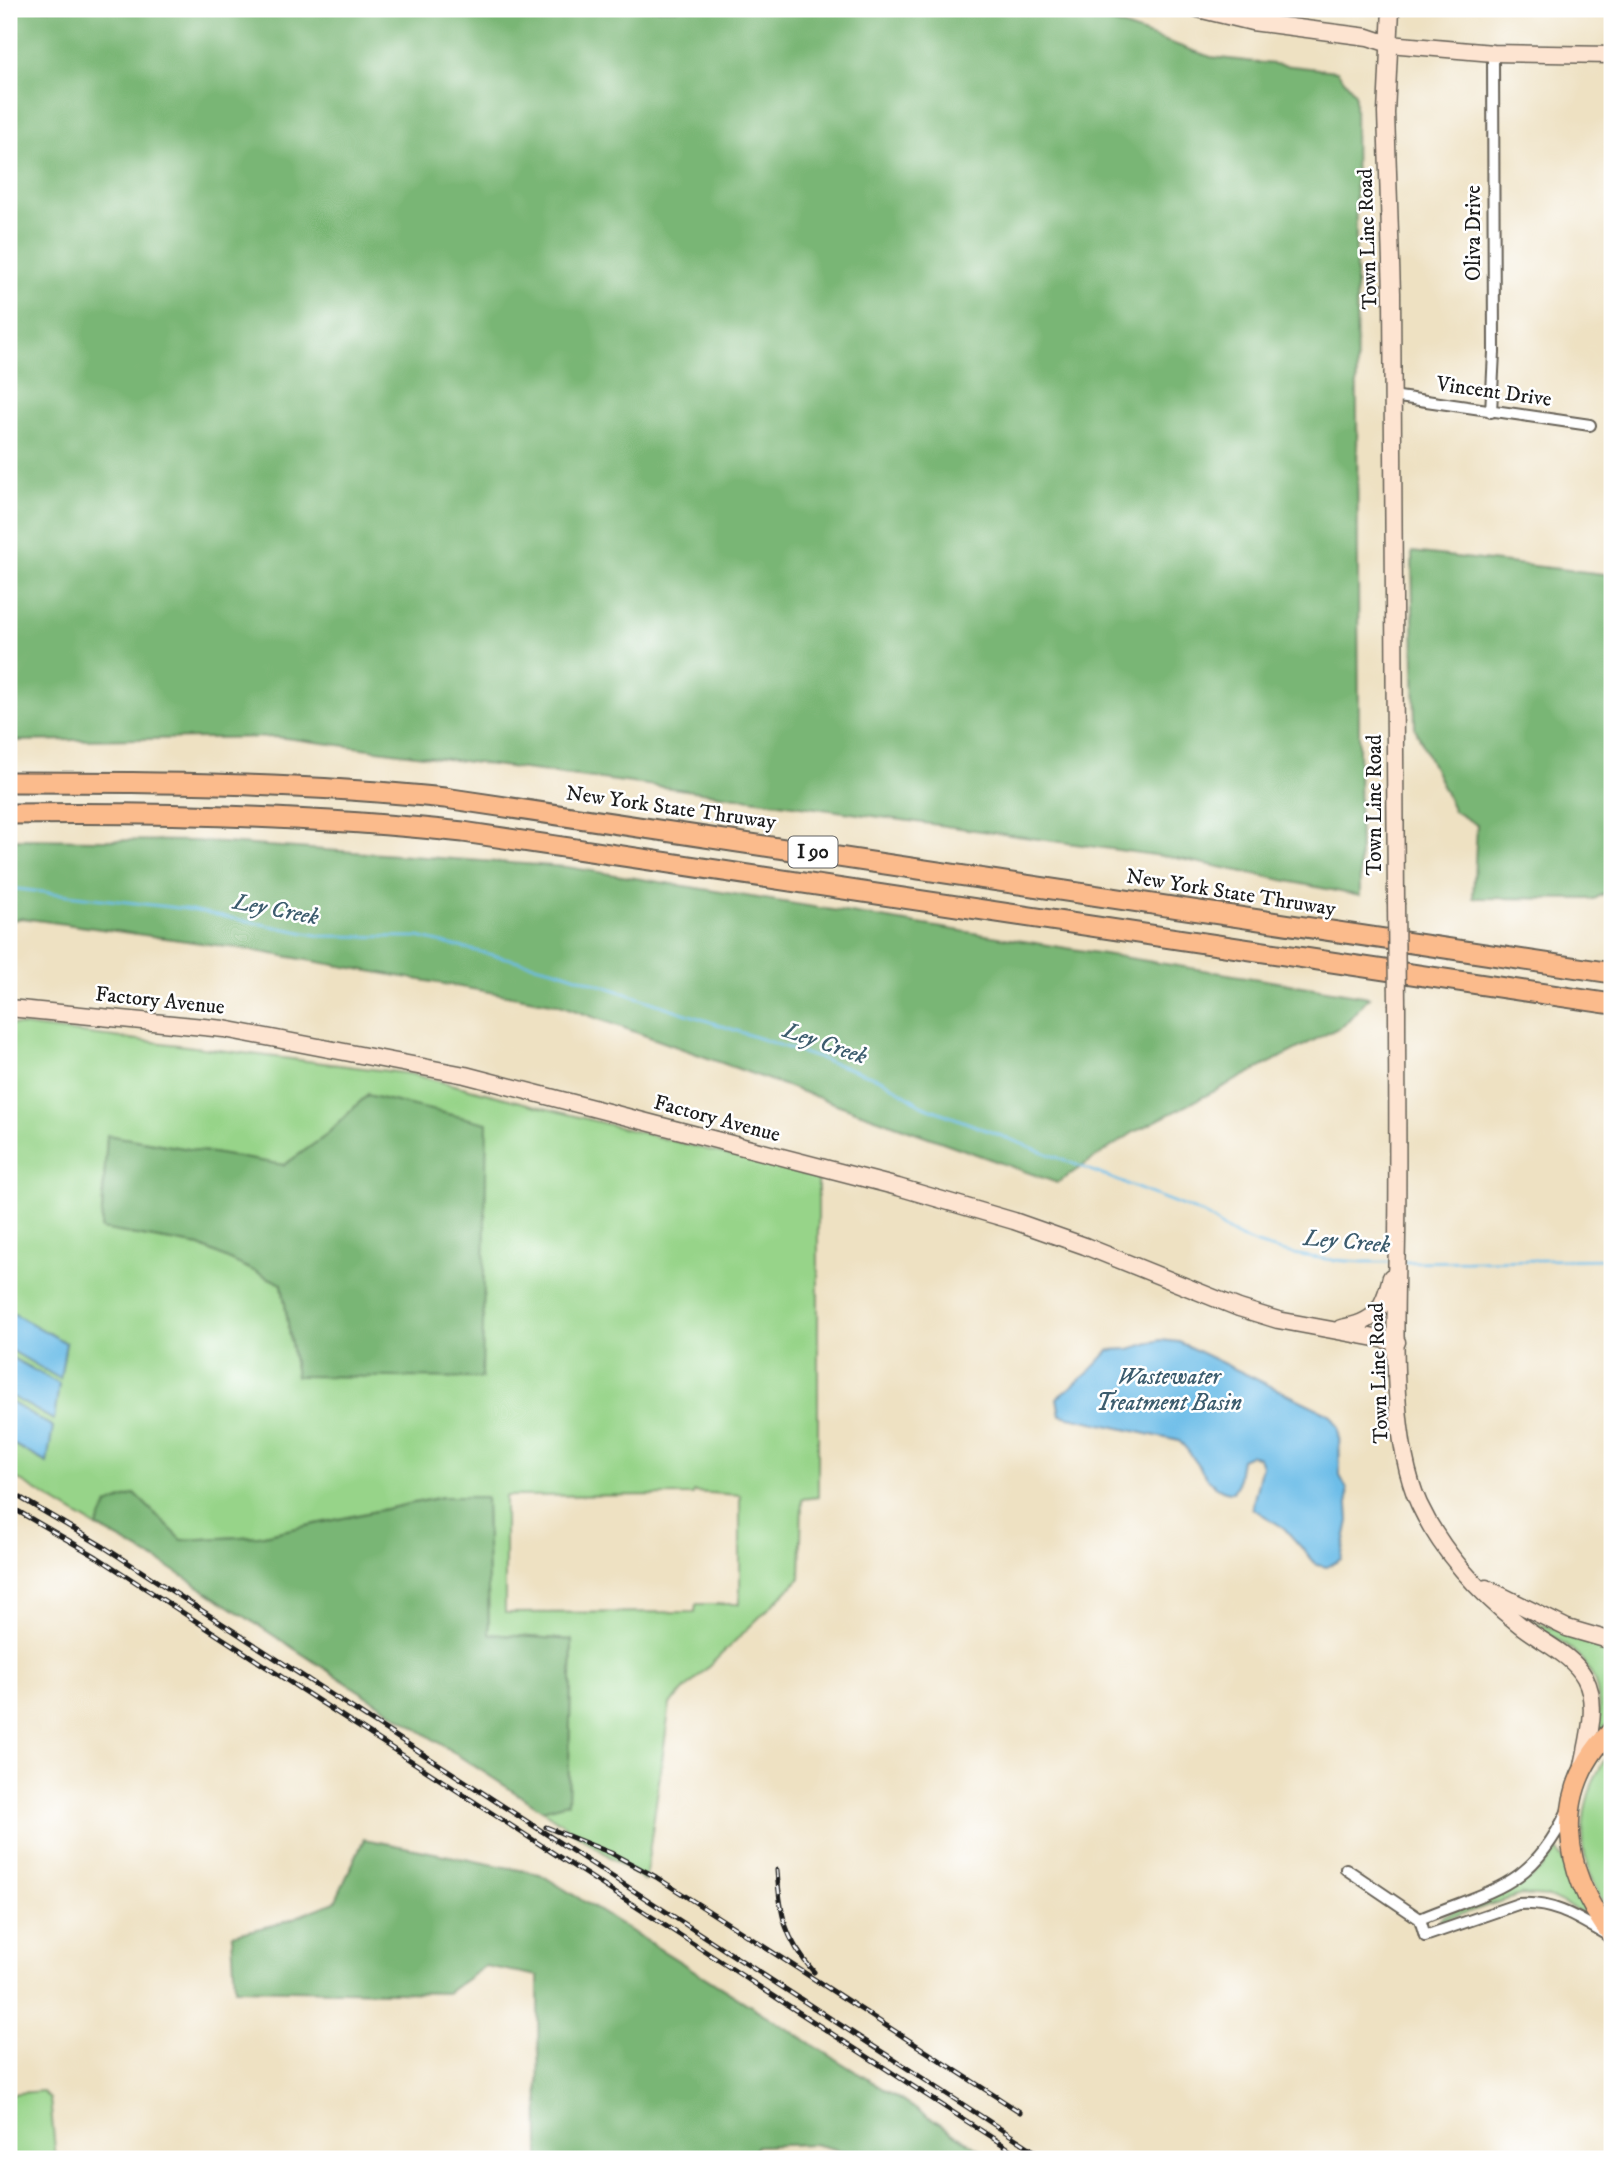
<svg xmlns="http://www.w3.org/2000/svg" width="1621" height="2168" font-family="'IM FELL DW Pica',serif">
  <rect width="100%" height="100%" fill="#fff"/>
  <filter id="ink" filterUnits="userSpaceOnUse"><feTurbulence type="fractalNoise" baseFrequency=".0143" numOctaves="2"/><feDisplacementMap in="SourceGraphic" scale="14" xChannelSelector="R" yChannelSelector="G"/><feConvolveMatrix kernelMatrix="1 2 1 2 8 2 1 2 1" color-interpolation-filters="sRGB"/></filter>
  <filter id="wash" filterUnits="userSpaceOnUse"><feTurbulence type="fractalNoise" baseFrequency=".00686" numOctaves="4" result="noise"/><feDisplacementMap in="SourceGraphic" scale="28" xChannelSelector="R" yChannelSelector="G"/><feGaussianBlur stdDeviation="1.57" result="paint"/><feColorMatrix in="noise" values="0 0 0 0 0 0 0 0 0 0 0 0 0 0 0 0 0 1.4 0 .05"/><feComposite in="paint" operator="in"/></filter>
  <g filter="url(#wash)">
    <rect width="100%" height="100%" fill="#eee1c2"/>
    <!-- green -->
    <path fill="#97d489" stroke="#5a7852" stroke-width="2" fill-rule="evenodd" d="M9 1024 411 1074 818 1178V1497L802 1499 800 1578 670 1704 645 1881 542 1810 568 1803 572 1640 489 1634 486 1497H442L259 1536 181 1540 135 1494 107 1505 97 1527 9 1474V1442L45 1462 53 1427 9 1401V1395L53 1420 59 1385 9 1356V1349L60 1378 66 1343 9 1311ZM367 1095 296 1376 282 1284 200 1246 101 1229 107 1136 284 1165 324 1137ZM693 1492 740 1495V1604H696L695 1612 505 1613V1496L693 1495Z
      M1533 1621 1612 1649V1718L1597 1736C1602 1692 1598 1666 1559 1640 1550 1635 1537 1629 1533 1621Z
      M1612 1749V1914C1572 1865 1575 1799 1612 1749Z
      M1558 1850 1587 1915 1549 1897 1521 1895 1440 1921 1441 1917C1482 1899 1532 1890 1558 1850Z
      M42 2091 50 2099 56 2159H9V2094Z"/>
    <!-- forest -->
    <path fill="#79b675" stroke="#4a6948" stroke-width="2" d="M9 9H1074L1211 57 1337 71 1355 93 1360 896 1176 858 686 790 277 737 9 741Z
      M1412 552 1612 575V890L1594 899 1473 898 1477 825 1454 811 1415 728Z
      M9 839 195 841 567 867 1369 997 1344 1025 1134 1132 1057 1183 557 1004 244 949 22 918 9 921Z
      M367 1095 487 1123 482 1378 296 1376 282 1284 200 1246 101 1229 107 1135 284 1165 324 1137Z
      M135 1494 182 1540 259 1536 442 1497H486L489 1634 572 1640 568 1803 542 1810 164 1564 97 1527 107 1505Z
      M364 1839 540 1874 995 2159H877L813 2144 757 2146 748 2159H539L538 1976 485 1966 447 1993 235 1989 232 1935 278 1924 335 1902Z"/>
    <!-- water -->
    <path fill="#6dbde8" stroke="#446c82" stroke-width="2" d="M9 1311 66 1343 60 1379 9 1349Z
      M1160 1340 1179 1342 1331 1415 1339 1428 1340 1476 1347 1489 1349 1521 1341 1559 1327 1567 1317 1565 1284 1528 1252 1508 1262 1465 1259 1458 1250 1455 1241 1459 1237 1485 1233 1492C1206 1492 1198 1457 1179 1441L1060 1415 1057 1398 1087 1374 1109 1350 1129 1349Z
      M9 1356 59 1384 54 1420 9 1395Z
      M9 1401 53 1427 47 1463 9 1442Z"/>
    <g fill="none" stroke-linecap="round" stroke-linejoin="round">
      <!-- stream -->
      <path stroke="#6dbde8" stroke-width="2.5" d="M9 888 186 909 321 936 418 937 556 970 883 1080 921 1105 1204 1214C1216 1222 1228 1233 1241 1238 1288 1257 1341 1263 1392 1262
        M1402 1262 1612 1259"/>
    </g>
  </g>
  <g filter="url(#ink)">
    <g fill="none" stroke-linecap="round" stroke-linejoin="round">
      <defs>
        <path id="street" d="M1392 396 1590 425
          M1491 412 1494 352 1493 53
          M1346 1869 1420 1919 1425 1936 1518 1904C1553 1901 1578 1918 1607 1935
          M1420 1919C1492 1889 1530 1889 1567 1812"/>
        <path id="secondary" d="M1198 9 1252 22 1368 37 1389 44 1493 53 1612 55
          M1391 9 1386 113 1392 293 1396 903
          M1397 1005C1397 1082 1398 1160 1397 1237 1396 1313 1388 1436 1419 1504 1441 1551 1479 1593 1520 1625 1541 1642 1572 1654 1585 1678 1599 1704 1588 1739 1583 1766
          M9 1008 224 1029 465 1075 898 1187 1014 1221 1085 1246 1239 1308 1278 1320 1397 1342
          M1341 1328C1376 1322 1383 1310 1391 1277
          M1486 1588 1567 1628 1612 1641"/>
        <path id="primary" d="M1612 1730C1550 1792 1562 1871 1612 1936"/>
        <path id="highway" d="M9 782C155 782 299 783 445 798L1612 973
          M9 814C161 812 312 816 463 832L1612 1004"/>
      </defs>
      <!-- street casing -->
      <use href="#street" stroke="#666156" stroke-width="14"/>
      <!-- secondary casing -->
      <use href="#secondary" stroke="#666156" stroke-width="19"/>
      <!-- primary casing -->
      <use href="#primary" stroke="#666156" stroke-width="21"/>
      <!-- highway casing -->
      <use href="#highway" stroke="#666156" stroke-width="23"/>
      <!-- street -->
      <use href="#street" stroke="#fff" stroke-width="10"/>
      <!-- secondary -->
      <use href="#secondary" stroke="#fde4d1" stroke-width="16"/>
      <!-- primary -->
      <use href="#primary" stroke="#fbbb8c" stroke-width="18"/>
      <!-- highway -->
      <use href="#highway" stroke="#fbbb8c" stroke-width="19"/>
      <defs>
        <path id="rail" d="M9 1491 104 1547 1047 2159
          M9 1506 97 1557 1025 2159
          M546 1827 611 1853 656 1877 1020 2112
          M777 1870C780 1914 784 1938 814 1972"/>
      </defs>
      <!-- rail casing -->
      <use href="#rail" stroke="#1c1c1c" stroke-width="5"/>
      <!-- rail -->
      <use href="#rail" stroke="#fff" stroke-width="2.5" stroke-dasharray="8" stroke-linecap="butt"/>
      <defs>
        <path id="secondary-bridge" d="M1396 903 1397 1005"/>
      </defs>
      <!-- secondary-bridge casing -->
      <use href="#secondary-bridge" stroke="#666156" stroke-width="19" stroke-linecap="butt"/>
      <!-- secondary-bridge -->
      <use href="#secondary-bridge" stroke="#fde4d1" stroke-width="16"/>
    </g>
  </g>
  <g text-anchor="middle" dominant-baseline="central" stroke-width="5" stroke-linejoin="round" paint-order="stroke">
    <!-- shield labels -->
    <rect fill="#fff" stroke="#606060" stroke-width="2" x="788.5" y="836.5" width="49" height="31" rx="5"/>
    <g font-size="19" font-weight="bold" fill="#1c1c1c">
      <text x="813" y="852">I 90</text>
    </g>
    <!-- street labels -->
    <g font-size="21" fill="#1c1c1c" stroke="#fff">
      <text transform="translate(1474 233) rotate(-90)">Oliva Drive</text>
      <text transform="translate(1368 239) rotate(-92)">Town Line Road</text>
      <text transform="translate(1494 392) rotate(8)">Vincent Drive</text>
      <text transform="translate(1375 805) rotate(-90)">Town Line Road</text>
      <text transform="translate(671 808) rotate(8)">New York State Thruway</text>
      <text transform="translate(1231 893) rotate(9)">New York State Thruway</text>
      <text transform="translate(160 1001) rotate(6)">Factory Avenue</text>
      <text transform="translate(717 1119) rotate(15)">Factory Avenue</text>
      <text transform="translate(1379 1373) rotate(-92)">Town Line Road</text>
    </g>
    <!-- water labels -->
    <g font-size="23" font-style="italic" fill="#3c5c6e" stroke="#fff">
      <text transform="translate(276 910) rotate(11)">Ley Creek</text>
      <text transform="translate(825 1044) rotate(19)">Ley Creek</text>
      <text transform="translate(1347 1242) rotate(5)">Ley Creek</text>
      <text x="1169" y="1377">Wastewater<tspan x="1169" dy="26">Treatment Basin</tspan></text>
    </g>
  </g>
  <!-- margin -->
  <rect width="1621" height="2168" fill="none" stroke="#fff" stroke-width="35"/>
</svg>
